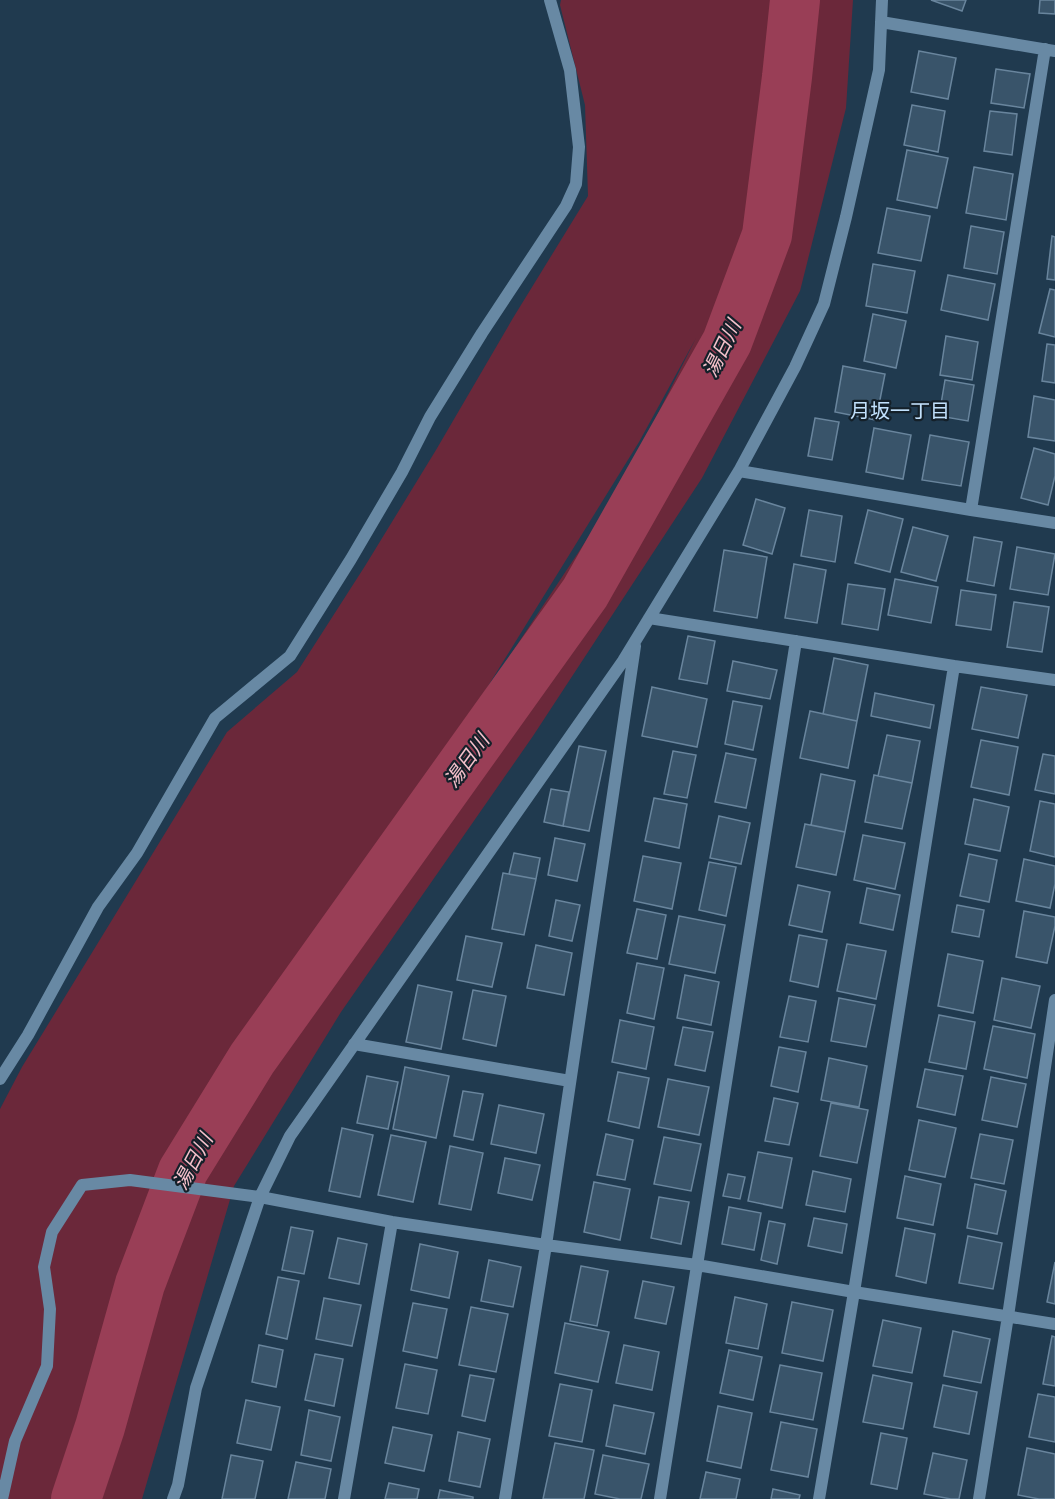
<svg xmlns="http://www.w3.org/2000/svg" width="1055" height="1499" font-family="'Golos Text','Noto Sans JP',sans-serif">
  <rect width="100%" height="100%" fill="#203a4f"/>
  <!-- green -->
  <path fill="#6b283a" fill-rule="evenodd" d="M561 0H853L846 108 800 291 702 478 533 736 341 1012 234 1186 142 1499H0V1109L22 1067 227 732 297 672 365 566 436 450 513 318 588 196 585 105 560 5ZM696 338 619 491 462 728 639 442Z"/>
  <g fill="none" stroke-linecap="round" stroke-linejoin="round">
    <!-- river -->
    <path stroke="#993e56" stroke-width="50" d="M76 1499 100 1427 140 1284 183 1171 252 1059 585 593 727 342 767 235 787 77 795 0"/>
  </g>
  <!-- building -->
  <path fill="#39546a" stroke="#69859d" stroke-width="1.5" d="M931 0H966L962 11Z
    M1040 0H1055V14L1039 13Z
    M919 51 956 58 948 99 911 92Z
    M996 69 1030 74 1024 108 991 103Z
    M912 105 945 111 938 152 904 145Z
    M990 111 1017 114 1012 155 984 151Z
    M907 150 948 158 937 208 897 200Z
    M974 167 1013 174 1006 220 966 213Z
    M887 208 930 216 921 261 878 253Z
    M971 226 1004 232 997 274 964 268Z
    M1052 236 1055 237V280L1047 279Z
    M873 264 915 271 907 313 866 306Z
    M948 275 995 284 988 320 941 310Z
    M1050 289 1055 290V337L1039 333Z
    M873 314 906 321 896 368 864 361Z
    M946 336 978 342 972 380 940 375Z
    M1047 344 1055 345V383L1042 381Z
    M843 366 885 374 876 420 835 412Z
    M945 380 974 385 968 421 939 416Z
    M1034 396 1055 400V441L1028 437Z
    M815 418 839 422 832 460 808 456Z
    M874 428 911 435 903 479 866 472Z
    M930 435 969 442 961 486 922 480Z
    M1034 448 1055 454V476L1048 505 1021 498Z
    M756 499 785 508 772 554 743 545Z
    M809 510 842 516 835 562 801 556Z
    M868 510 903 519 890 572 855 563Z
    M913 527 948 536 936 581 901 572Z
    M974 537 1002 542 994 586 967 581Z
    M1017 547 1055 554 1048 595 1010 589Z
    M724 550 767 557 757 618 714 611Z
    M794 564 826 570 817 623 785 618Z
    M895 579 938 587 931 623 888 615Z
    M848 584 885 589 878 630 842 624Z
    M961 590 996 595 991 630 956 625Z
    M1014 602 1049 607 1042 652 1007 647Z
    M688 636 715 641 707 684 679 679Z
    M834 658 868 665 857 721 823 714Z
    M733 661 777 670 770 699 727 691Z
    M652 687 707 699 697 747 642 736Z
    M981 687 1027 695 1018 738 972 729Z
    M875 693 934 705 930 728 871 716Z
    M733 701 762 706 753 750 725 744Z
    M810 711 857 721 848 768 800 758Z
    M887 735 920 741 912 783 878 776Z
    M981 740 1018 747 1009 795 971 787Z
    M579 746 606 751 589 831 563 826Z
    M673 751 696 755 687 798 664 794Z
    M726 753 756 759 746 808 715 802Z
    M1043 754 1055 756V794L1035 790Z
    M821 774 855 781 845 832 811 825Z
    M874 775 912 783 902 829 865 822Z
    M551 789 569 792 563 826 544 822Z
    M654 798 687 804 679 848 645 841Z
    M974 799 1009 807 1000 851 965 844Z
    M1040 801 1055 804V857L1030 851Z
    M719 816 750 823 741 864 710 858Z
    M805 824 845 832 836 875 796 867Z
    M863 835 905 843 895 889 854 880Z
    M555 838 585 844 577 881 548 875Z
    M514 853 540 858 536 879 509 874Z
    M969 854 997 860 989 902 960 896Z
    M643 856 681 863 672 909 634 901Z
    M1024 859 1055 866V884L1050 908 1016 901Z
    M709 862 736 867 726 916 699 910Z
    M503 873 536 879 524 935 492 929Z
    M798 885 830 892 822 932 789 925Z
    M867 888 900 895 893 930 860 923Z
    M556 900 580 905 572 941 549 936Z
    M957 905 984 910 979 937 952 932Z
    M637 909 666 915 657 959 627 953Z
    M1024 911 1055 917V926L1047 963 1016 957Z
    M679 916 725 925 715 973 669 964Z
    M799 935 827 940 818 987 790 981Z
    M466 936 502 943 492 987 457 980Z
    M847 944 886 951 876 999 837 991Z
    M536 945 572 953 564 995 527 988Z
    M948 954 983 961 973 1013 938 1006Z
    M637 963 664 968 654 1019 627 1013Z
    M685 975 719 982 711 1025 677 1018Z
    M1002 978 1040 986 1031 1028 994 1020Z
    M418 985 452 992 441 1049 406 1042Z
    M473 990 506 996 496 1046 463 1039Z
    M789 996 816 1001 808 1042 780 1037Z
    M839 998 875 1005 866 1047 831 1041Z
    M939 1015 975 1022 966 1069 929 1062Z
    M620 1020 654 1027 646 1069 612 1062Z
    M993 1026 1035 1034 1027 1078 984 1069Z
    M683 1027 713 1032 705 1071 675 1065Z
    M779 1047 806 1052 798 1092 771 1086Z
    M829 1058 867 1066 859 1107 821 1100Z
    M405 1067 449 1076 436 1138 393 1129Z
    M925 1069 963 1076 955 1115 917 1107Z
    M618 1072 649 1078 639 1128 608 1121Z
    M367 1076 398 1082 388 1129 357 1123Z
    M991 1077 1026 1084 1017 1127 982 1120Z
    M668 1079 709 1087 699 1135 658 1127Z
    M463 1091 483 1094 473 1140 454 1136Z
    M774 1098 798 1103 789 1145 765 1141Z
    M831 1103 868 1110 857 1163 820 1156Z
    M499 1105 544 1114 536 1153 491 1144Z
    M919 1120 956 1128 945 1177 909 1170Z
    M342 1128 373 1135 360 1197 329 1191Z
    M606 1134 633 1140 625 1180 597 1175Z
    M980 1134 1013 1140 1004 1184 971 1178Z
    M391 1135 426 1142 413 1202 378 1195Z
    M664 1137 701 1144 691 1191 654 1184Z
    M450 1146 483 1153 471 1210 439 1204Z
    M758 1152 792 1158 782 1208 748 1201Z
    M505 1158 540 1165 532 1200 498 1193Z
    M813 1171 851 1179 845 1212 806 1205Z
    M728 1174 745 1177 740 1199 723 1196Z
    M905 1176 941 1184 933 1225 897 1218Z
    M594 1182 630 1189 620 1240 584 1232Z
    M975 1184 1006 1191 997 1234 967 1228Z
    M659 1197 689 1202 681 1244 651 1238Z
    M729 1207 761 1213 754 1250 722 1244Z
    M814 1218 847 1224 842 1253 808 1246Z
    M769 1221 785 1224 777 1264 761 1260Z
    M291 1227 313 1231 304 1274 282 1270Z
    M905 1228 935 1234 926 1283 896 1276Z
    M968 1236 1002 1243 993 1289 959 1283Z
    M338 1238 367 1244 359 1284 329 1278Z
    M420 1244 458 1252 449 1298 411 1290Z
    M489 1260 521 1267 513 1307 481 1301Z
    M1055 1262V1304L1047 1302Z
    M581 1266 608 1271 597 1326 570 1321Z
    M278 1277 299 1281 287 1339 266 1334Z
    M643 1281 674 1287 666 1324 635 1318Z
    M735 1297 767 1304 758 1349 726 1343Z
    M324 1298 361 1305 352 1346 316 1339Z
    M792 1302 833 1310 823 1361 782 1353Z
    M413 1303 447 1309 437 1358 403 1351Z
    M471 1307 508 1314 496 1372 459 1365Z
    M883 1320 921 1328 912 1373 873 1366Z
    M565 1323 609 1332 598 1382 555 1373Z
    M953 1331 990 1339 981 1383 944 1376Z
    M1052 1336 1055 1337V1386L1043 1384Z
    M259 1345 283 1350 276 1387 252 1382Z
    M624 1345 659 1352 652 1390 616 1383Z
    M729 1350 762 1357 753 1400 720 1393Z
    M315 1354 343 1359 334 1406 305 1400Z
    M405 1364 437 1370 428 1414 396 1408Z
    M780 1365 822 1373 813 1420 770 1412Z
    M470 1375 494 1379 485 1421 462 1416Z
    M873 1375 912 1383 903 1429 863 1422Z
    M560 1384 592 1390 582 1442 549 1436Z
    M943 1385 977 1392 969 1434 934 1427Z
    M1038 1394 1055 1397V1442L1029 1437Z
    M246 1400 280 1407 271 1450 237 1443Z
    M614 1405 654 1413 645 1454 606 1446Z
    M718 1406 752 1413 741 1468 707 1461Z
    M309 1410 340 1417 331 1461 301 1455Z
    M781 1422 817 1429 808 1477 771 1470Z
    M393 1427 432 1435 424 1471 385 1463Z
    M458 1432 490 1439 480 1487 449 1481Z
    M881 1433 907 1438 897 1489 871 1484Z
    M555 1443 594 1450 584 1499H543Z
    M1027 1448 1055 1454V1499H1039L1018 1495Z
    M933 1453 967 1460 959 1499H951L924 1494Z
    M231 1455 263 1461 255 1499H222Z
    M603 1455 649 1464 641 1499H620L595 1494Z
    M296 1462 331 1469 325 1499H288Z
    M706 1472 740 1479 736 1499H700Z
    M389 1483 419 1489 417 1499H385Z
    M773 1489 800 1495 799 1499H771Z
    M440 1490 473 1497V1499H438Z"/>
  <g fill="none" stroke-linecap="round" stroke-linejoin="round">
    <!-- street -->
    <path stroke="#6889a4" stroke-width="12" d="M881 22 1055 51
      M739 471 971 510 1055 523
      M971 510 1045 49
      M649 618 954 666 1055 680
      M354 1044 570 1081
      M0 1079 28 1035 98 907 137 853 215 718 290 656 351 559 402 472 430 417 482 333 566 206 576 184 579 147 570 70 550 0
      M2 1499 15 1441 47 1366 50 1309 44 1267 52 1232 82 1185 130 1180 260 1197 392 1222 546 1245 697 1265 854 1292 1055 1324
      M173 1499 178 1485 196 1388 260 1197 290 1136 623 661 739 471 795 367 824 304 846 217 879 70 882 0
      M344 1499 392 1222
      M505 1499 546 1245 635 646
      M660 1499 796 641
      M819 1499 854 1292 954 666
      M979 1499 1008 1316 1055 1000"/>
  </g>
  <g text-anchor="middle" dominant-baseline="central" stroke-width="4.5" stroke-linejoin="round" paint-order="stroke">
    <!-- water labels -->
    <g font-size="20" font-style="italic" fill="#f6c1cb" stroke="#142029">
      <text transform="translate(721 348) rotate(-64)">湯日川</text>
      <text transform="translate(466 760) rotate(-54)">湯日川</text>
      <text transform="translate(192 1161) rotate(-62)">湯日川</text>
    </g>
    <!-- neighbourhood labels -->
    <g font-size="20" fill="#c2e1fc" stroke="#142029">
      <text x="900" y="410">月坂一丁目</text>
    </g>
  </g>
</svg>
